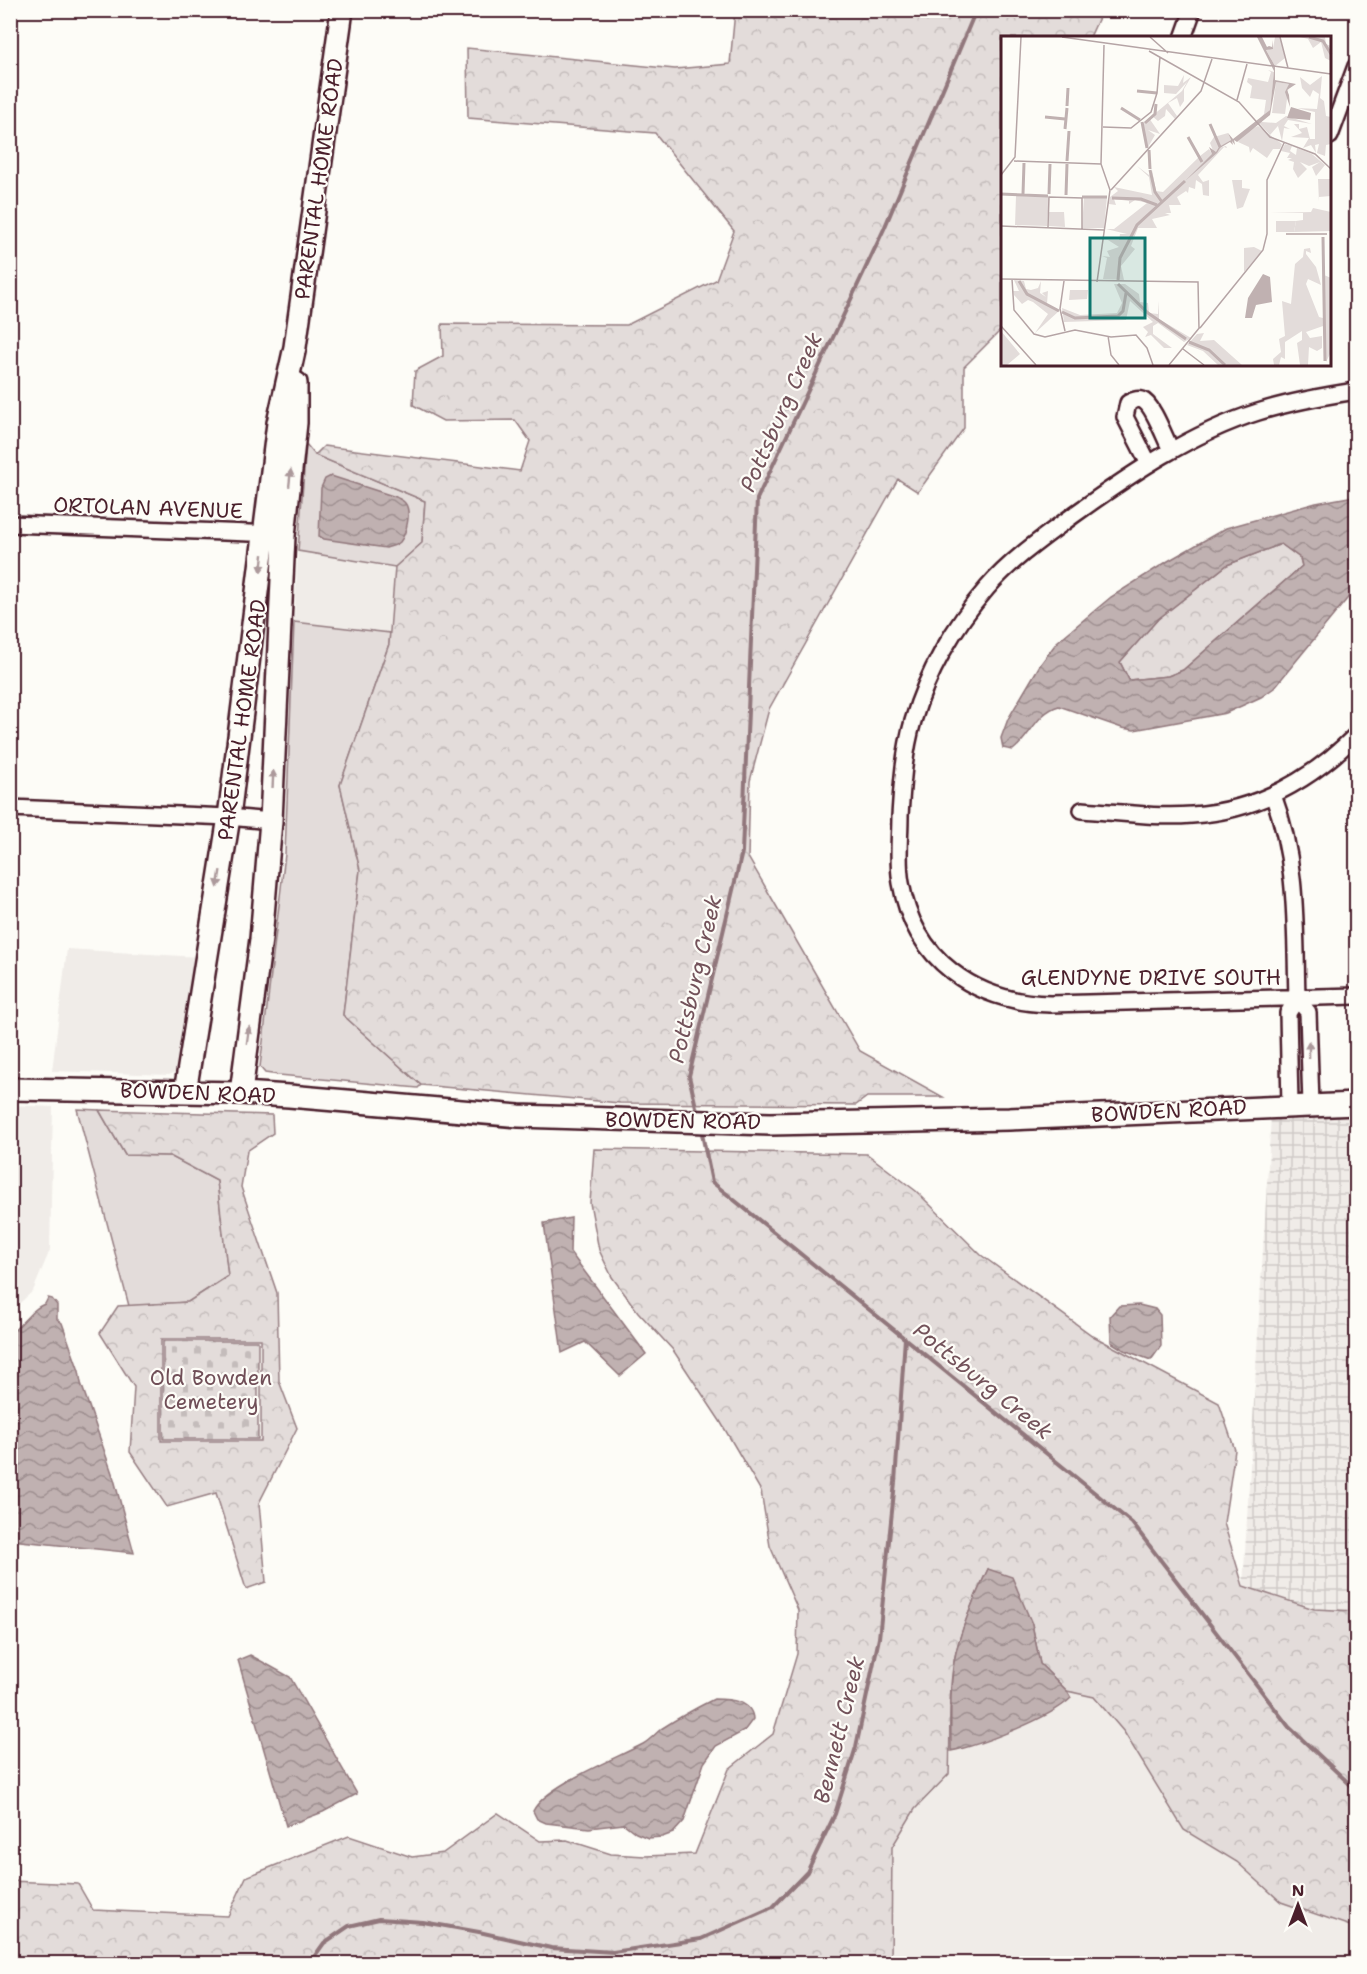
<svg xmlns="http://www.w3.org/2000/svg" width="1367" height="1974" font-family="'Shantell Sans',sans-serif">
  <defs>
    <pattern id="industrial-grid" width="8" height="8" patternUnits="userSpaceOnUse" patternTransform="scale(1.5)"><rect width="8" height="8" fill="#f0ece8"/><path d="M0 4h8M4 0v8" fill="none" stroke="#cfcac7"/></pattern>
    <pattern id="forest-crowns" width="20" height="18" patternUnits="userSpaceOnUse" patternTransform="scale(1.5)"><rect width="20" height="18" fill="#e3dcda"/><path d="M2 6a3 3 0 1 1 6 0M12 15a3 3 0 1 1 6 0" fill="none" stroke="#c4bcbb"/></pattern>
    <pattern id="cemetery-stones" width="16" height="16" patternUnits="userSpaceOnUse" patternTransform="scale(1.5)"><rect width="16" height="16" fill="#e3dcda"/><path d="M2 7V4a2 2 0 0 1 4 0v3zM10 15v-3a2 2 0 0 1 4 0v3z" fill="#c4bcbb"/></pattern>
    <pattern id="water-waves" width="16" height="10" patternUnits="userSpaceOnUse" patternTransform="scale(1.5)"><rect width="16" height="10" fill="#c0b1b1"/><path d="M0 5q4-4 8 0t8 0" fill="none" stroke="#9e8f90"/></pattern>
  </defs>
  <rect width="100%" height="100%" fill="#fdfcf7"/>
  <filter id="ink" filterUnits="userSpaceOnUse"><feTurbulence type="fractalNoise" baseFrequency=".0167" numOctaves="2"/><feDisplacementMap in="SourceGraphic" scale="12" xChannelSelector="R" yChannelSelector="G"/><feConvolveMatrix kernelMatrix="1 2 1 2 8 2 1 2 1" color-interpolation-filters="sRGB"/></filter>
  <g filter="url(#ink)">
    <!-- built -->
    <path fill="#f0ece8" d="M298 551 395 567 390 633 294 622Z
      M67 949 199 957 178 1071 169 1075 52 1071Z
      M11 1105 53 1107 50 1250 33 1291 11 1311Z
      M1067 1691 1094 1697 1124 1732 1184 1830 1237 1862 1281 1902 1356 1928V1963L891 1964 890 1938 892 1847 915 1809 949 1774 951 1751 964 1748 1029 1723 1063 1706 1071 1698Z"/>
    <!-- industrial -->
    <path fill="url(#industrial-grid)" d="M1356 1115V1611L1314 1609 1243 1586 1271 1116Z"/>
    <!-- green -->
    <path fill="#e3dcda" stroke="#967e82" stroke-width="1.5" d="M306 444 315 455 425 501 422 543 395 567 298 551Z
      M294 622 390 633 389 644 340 785 360 870 343 1015 421 1085 418 1088 279 1075 265 1073 260 1067 285 854Z
      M77 1109 99 1110 125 1155 170 1156 217 1181 228 1276 188 1302 129 1306Z"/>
    <!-- forest -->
    <path fill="url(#forest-crowns)" stroke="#967e82" stroke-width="1.5" fill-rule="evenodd" d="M735 11H1102L1090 37 1002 38V329L964 367V428L918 492 898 479 769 709 750 781 748 857 860 1051 943 1097H867L856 1105 620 1103 421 1085 343 1015 360 870 340 785 389 644 395 567 422 543 425 501 315 455 324 446 520 471 530 441 515 420 443 421 413 405 415 371 443 356 442 324 627 325 716 280 734 231 655 133 468 118 467 48 675 69 730 64Z
      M1281 544 1300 558 1302 566 1183 670 1168 676 1129 680 1120 662 1158 619 1227 565Z
      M99 1110 272 1115 273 1133 247 1151 241 1187 277 1293 279 1381 297 1428 259 1503 266 1582 246 1589 216 1493 167 1507 130 1452 134 1387 100 1333 118 1306 188 1302 228 1276 217 1181 170 1156 125 1155ZM161 1339H261V1441H161Z
      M594 1149 867 1154 916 1191 981 1255 1093 1336 1219 1403 1235 1450 1224 1523 1243 1586 1314 1609 1356 1611V1928L1281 1902 1237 1862 1184 1830 1124 1732 1094 1697 1067 1691 1040 1664 1032 1624 988 1569C975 1596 963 1623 956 1652 947 1688 951 1736 949 1774L915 1809 892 1847 891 1963 11 1964V1881L78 1884 93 1910 228 1916 246 1877 349 1836 412 1857 443 1853 498 1813 540 1841 567 1840 611 1854 645 1856 695 1854 729 1769 773 1734 797 1654 798 1610 770 1546 761 1491 720 1421 673 1350 638 1312 612 1277 599 1250 590 1203Z"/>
    <!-- cemetery -->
    <path fill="url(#cemetery-stones)" stroke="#967e82" stroke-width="1.5" d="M163 1341H258V1439H163Z"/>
    <!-- water -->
    <path fill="url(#water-waves)" stroke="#91777b" stroke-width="1.5" fill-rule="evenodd" d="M331 476 396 497C399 499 403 500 405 503 412 512 406 534 400 542 396 546 391 546 386 548L324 539 319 536 321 488 325 479Z
      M1354 496 1356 497V588L1274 688 1261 697 1226 713 1134 730 1122 728 1059 706C1037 712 1030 737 1013 750L1003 748 1001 738 1008 719 1040 665 1057 642 1111 597 1168 561 1226 528 1316 503ZM1281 544 1300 558 1302 566 1183 670 1168 676 1129 680 1120 662 1158 619 1227 565Z
      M571 1218 570 1252 646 1354 620 1376 585 1342 562 1353 544 1223Z
      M48 1298 52 1299 57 1305V1319L62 1323 79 1371 81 1383 114 1479 134 1553 11 1540V1333C22 1325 32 1308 45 1304Z
      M1139 1305 1155 1309 1160 1315 1161 1346 1151 1360 1124 1350 1111 1342 1110 1316 1119 1306Z
      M988 1569 1012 1577 1032 1624 1040 1664 1067 1691 1071 1698C1051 1718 978 1746 951 1751 951 1719 949 1682 956 1652 963 1623 975 1596 988 1569Z
      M250 1655 290 1677 357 1794 323 1812 286 1826 238 1660Z
      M714 1699C729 1699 752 1700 753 1719L744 1731 716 1746 704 1763 684 1821 673 1833 662 1837 648 1838 636 1833 624 1824 589 1828 546 1823 537 1819 533 1811C546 1785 617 1758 643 1744 650 1740 655 1734 661 1729 678 1718 696 1708 714 1699Z"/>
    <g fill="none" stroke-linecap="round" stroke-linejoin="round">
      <!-- stream -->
      <path stroke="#91777b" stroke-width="4" d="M698 1116 689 1076 742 852 757 499 884 229 976 10
        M701 1129 712 1182 1132 1523 1289 1727 1356 1790
        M309 1964 324 1943 349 1926 379 1919 423 1922 479 1932 551 1948 613 1952 701 1939 773 1907 807 1872 835 1814 856 1747 879 1638 895 1482 905 1338"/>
      <defs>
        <path id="minor" d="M1183 38 1193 10
          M1330 136 1356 66
          M1356 391C1323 396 1290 402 1258 412 1191 433 1131 474 1075 514 1044 537 1012 559 987 588 954 626 927 673 913 721 904 752 902 784 900 816 900 838 897 861 901 883 914 960 975 1002 1050 1004L1356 996
          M1149 464 1125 417 1128 403C1132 401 1136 398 1142 400 1153 404 1165 439 1171 450
          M10 524 274 534
          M1273 795C1298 861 1295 929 1297 999L1288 1013 1290 1106
          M10 808 229 817 271 821
          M1082 810C1118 812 1155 818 1192 815 1256 811 1311 780 1356 735
          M1297 999 1308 1012 1311 1105"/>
        <path id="secondary" d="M10 1089 241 1093 289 1096 519 1116 770 1124 1009 1119 1356 1104
          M185 1092 229 817 278 423 295 347 342 10
          M241 1093 261 939 271 821 284 536 296 423V383"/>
      </defs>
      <!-- minor casing -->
      <use href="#minor" stroke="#4a1f2b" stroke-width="20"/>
      <!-- secondary casing -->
      <use href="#secondary" stroke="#4a1f2b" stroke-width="26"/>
      <!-- minor -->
      <use href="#minor" stroke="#fdfcf7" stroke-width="15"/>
      <!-- secondary -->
      <use href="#secondary" stroke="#fdfcf7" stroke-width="21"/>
    </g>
    <!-- one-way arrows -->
    <defs><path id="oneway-solid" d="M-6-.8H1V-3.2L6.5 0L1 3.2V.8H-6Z" transform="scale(1.5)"/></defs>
    <g fill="#ac999b">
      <use href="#oneway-solid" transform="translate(290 478) rotate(-84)"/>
      <use href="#oneway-solid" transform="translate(262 563) rotate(97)"/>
      <use href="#oneway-solid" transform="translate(273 779) rotate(-87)"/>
      <use href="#oneway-solid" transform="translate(219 879) rotate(99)"/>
      <use href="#oneway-solid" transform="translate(248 1035) rotate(-82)"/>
      <use href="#oneway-solid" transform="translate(1309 1050) rotate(-91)"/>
    </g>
  </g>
  <g text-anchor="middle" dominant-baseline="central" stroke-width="4.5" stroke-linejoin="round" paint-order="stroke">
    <!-- street labels -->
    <g font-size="21" fill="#4a1f2b" stroke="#fdfcf7">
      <text transform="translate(319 179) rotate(-82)">PARENTAL HOME ROAD</text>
      <text transform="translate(148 508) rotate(2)">ORTOLAN AVENUE</text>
      <text transform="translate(242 720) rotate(-82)">PARENTAL HOME ROAD</text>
      <text x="1151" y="978">GLENDYNE DRIVE SOUTH</text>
      <text transform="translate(198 1093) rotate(2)">BOWDEN ROAD</text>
      <text transform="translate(1169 1111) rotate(-3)">BOWDEN ROAD</text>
      <text transform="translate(683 1121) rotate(1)">BOWDEN ROAD</text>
    </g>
    <!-- park labels -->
    <g font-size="21" fill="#704e57" stroke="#fdfcf7">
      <text x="211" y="1378">Old Bowden<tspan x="211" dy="24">Cemetery</tspan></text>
    </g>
    <!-- water labels -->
    <g font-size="22" font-style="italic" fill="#73525a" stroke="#fdfcf7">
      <text transform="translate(781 412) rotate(-66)">Pottsburg Creek</text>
      <text transform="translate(695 979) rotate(-77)">Pottsburg Creek</text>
      <text transform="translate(983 1381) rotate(39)">Pottsburg Creek</text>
      <text transform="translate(839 1730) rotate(-76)">Bennett Creek</text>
    </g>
  </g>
  <!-- overview -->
  <g transform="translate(1001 36)">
    <rect width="330" height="330" fill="#fdfcf7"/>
    <path d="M69 254H87L86 263 68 264Z" fill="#e3dcda"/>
    <path d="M267 34 273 36 269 74 258 84 263 78 265 64 249 62 251 50 246 46 247 42 267 46 270 36ZM183 39 182 47 190 41 183 53V65L179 71 176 62 167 67 176 80 174 83 165 73 164 80 157 85 151 80 181 55 186 46 175 58 163 57V49L177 50ZM321 40 319 62 323 65 325 80 330 81V108L325 109 324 120 316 117 318 108 314 109 315 117 310 109 302 112 308 102 290 101 301 97 293 88H298V93L306 91 309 103H314V76L296 72 316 73 318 58 312 54 309 61 301 52 299 41 309 49ZM285 80 311 88 287 84 283 90 289 93 283 92 281 105 277 90 283 83 269 99 258 87 261 83V86L275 87ZM148 82 159 98 147 94 154 99 146 113 141 88ZM257 90 281 108 279 113H272L266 122 252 112 249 117 248 111 237 106 244 96ZM227 97 230 104 218 112 225 110 226 112 223 111 197 139 202 146 208 144V160L202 159 201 148 195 144 194 153 188 151 187 157 185 155 176 161 180 169H168L170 177H164L169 179 151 183 156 192H137L130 210 134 213 120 230 123 244 102 243 106 222 101 220 109 221 106 215 118 211 107 204H118L119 198H126L105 193H113L146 167 134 164 128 168V165L113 163 115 169 108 168 109 161 117 155 113 151 151 159 148 141 136 130 148 139 151 134 155 155 162 156 198 121 187 102 199 120 208 113 212 119 215 116 213 117 209 107 213 101ZM284 108 291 110 289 115 295 119 296 112 311 118 324 129 315 140 311 131 319 126 308 130 299 126 306 133 297 142 292 133 293 126 287 124 291 122H286L289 117 280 115ZM317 143H330V160L318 161V166ZM231 144H241V152L249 153 242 171 236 173ZM312 172 330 176V195L293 196 295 185 302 184V177H267L310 176ZM253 211 261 215 243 236V212ZM309 212 310 217 305 215V218L315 231 320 249 307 243 305 248 318 281 322 282 323 294 322 290 305 296 309 302 321 300V312L316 315 308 311 307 329H299L296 307 301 304V295L284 306V323L280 321 278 329H273L272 323 280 316 278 303 284 300 281 265 290 268 294 228 302 221 303 213ZM323 239 330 242V316L325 326ZM13 244 23 245 25 253 30 254 37 252 40 245 39 257 45 261 41 257 47 255 46 268 58 275 34 297 47 278 32 266 27 264 21 268 13 259 12 255H18ZM113 248H124L138 258 139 266 147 267 148 277 157 278 158 265V283L190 302 183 306 157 287 152 290V298L171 312H163L150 299 144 301 147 296 142 291 152 286 129 265 125 284 63 286 61 272 79 279 116 277 121 267ZM0 295 19 318 6 329H0ZM203 297 199 305 213 304 241 329H217L202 315 186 309 196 298Z" fill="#e3dcda"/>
    <path d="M299 1H324L325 8 330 10V25L324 22 320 6 312 12 307 3ZM275 46 288 48 284 78 271 77Z" fill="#e3dcda"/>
    <path d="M274 1H279L284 22 274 30 265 14 272 12ZM15 160 48 161 46 190 14 189ZM83 161H106L103 192H81ZM48 176H63L64 191 48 190ZM275 185H295L293 196H275Z" fill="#e3dcda"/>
    <path d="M256 1H261L266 11 268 10 271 11V4L272 13 265 14 274 30V44L295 48 286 54 288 59 289 71 284 56 288 48 275 46 269 79 236 106 233 104 234 109 231 105 232 109 229 106 219 112 216 117 184 145 211 118 208 111 215 116 218 111 230 104 227 97 232 103 269 74 273 35ZM290 71 310 77 309 84 286 82ZM262 238 269 241 271 266 255 269 251 282H244L247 262Z" fill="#c0b1b1"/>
    <path fill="none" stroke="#c0b1b1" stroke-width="3" d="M308 1 322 5 330 18M136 55 156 57M66 70 67 52M120 72 139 84M44 81 64 83M141 86 146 112M144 87 154 78 155 68M209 88 219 111M64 93 66 72M187 101 201 126M148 114 149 133M66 125 68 95M149 134 154 156 161 166M0 158 47 160M22 158 23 127M48 158 49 128M65 159 66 128M81 161H106M111 162 140 163 156 169M322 201 324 325M117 244 119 222 136 189 184 145M18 245 26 258 58 275M117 248 147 277 185 303M61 276 74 282 117 280 122 275 125 257M188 306 208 314 224 329"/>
    <path fill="none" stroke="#b5a4a5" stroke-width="1.5" d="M61 1 330 38M149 1 167 17M279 1 287 32M148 15 238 66 269 101 314 118 330 133M236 64 246 28M102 91 130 92 150 76 156 57 159 21M13 125 100 128M0 139 14 121 20 1M110 154 200 55 211 23M0 190 103 194M47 191 48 161 81 162V193M285 198H326M0 243 197 246 198 293M11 243 13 274 33 298 44 301 74 294 110 301 135 299 146 312 152 329M63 245 59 273 64 295M96 246 109 154 100 128 103 9M0 290 35 329M199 292 262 214 266 198V144L283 107M107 300 110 319 118 329M182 313 203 329M168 329 199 291"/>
    <path fill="#0f766e" fill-opacity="0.15" stroke="#0f766e" stroke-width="3" d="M89 202H144V282H89Z"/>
    <rect width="330" height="330" fill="none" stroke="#4a1f2b" stroke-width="3"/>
  </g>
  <!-- margin -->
  <rect width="1367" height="1974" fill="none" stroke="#fdfcf7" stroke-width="36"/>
  <rect x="18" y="18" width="1331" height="1938" fill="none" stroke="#4a1f2b" stroke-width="2" filter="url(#ink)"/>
  <!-- north arrow -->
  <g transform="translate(1298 1905)" stroke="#fdfcf7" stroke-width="4.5" paint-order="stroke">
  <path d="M0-4.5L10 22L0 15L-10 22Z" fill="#4a1f2b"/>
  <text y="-9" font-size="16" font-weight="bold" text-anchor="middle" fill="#4a1f2b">N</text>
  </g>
</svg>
